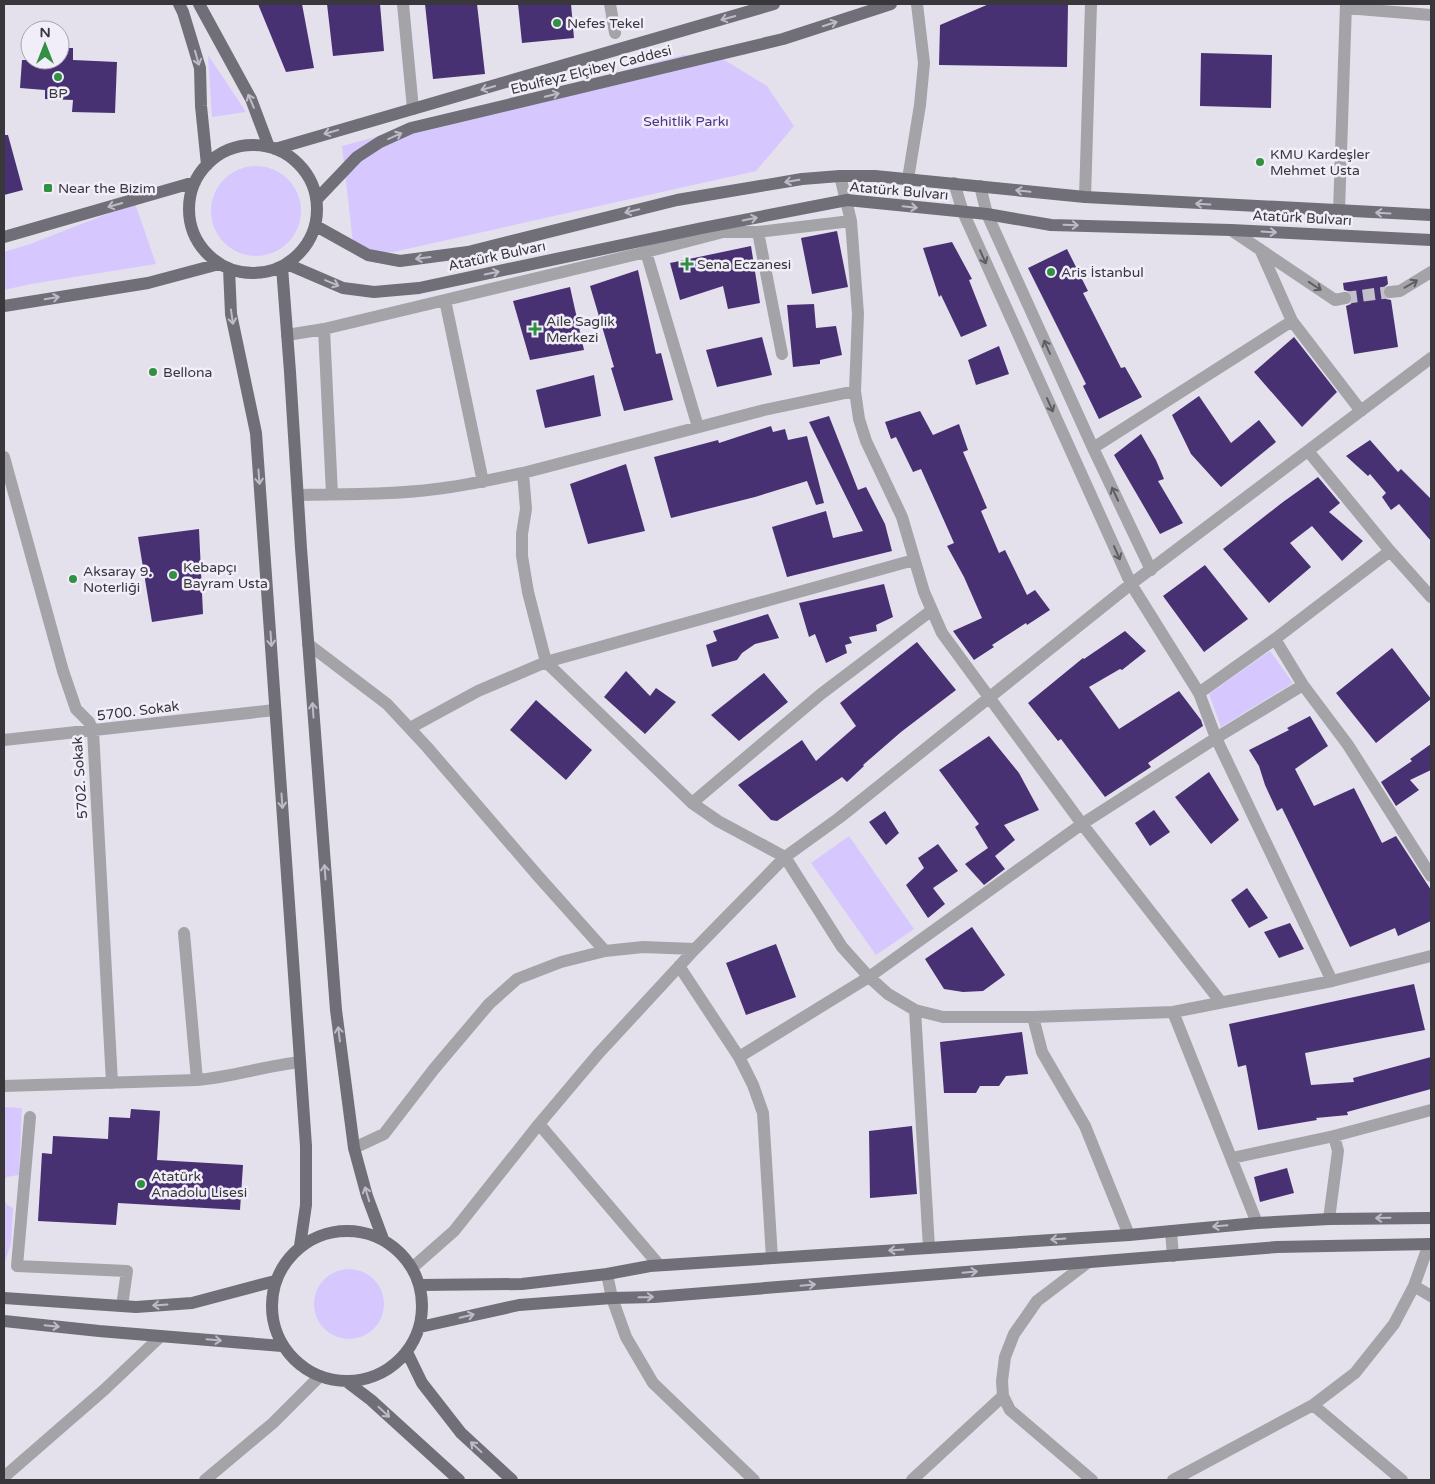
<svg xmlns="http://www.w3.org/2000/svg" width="1435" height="1484" font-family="'Varela Round',sans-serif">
  <rect width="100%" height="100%" fill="#e4e1ed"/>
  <!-- green -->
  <path fill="#d6c8fe" d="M208 55 246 112 212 117Z
    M683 55 718 56 767 86 794 126 756 171 393 252H354L342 146Z
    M211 211a45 45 0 1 1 90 0a45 45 0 1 1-90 0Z
    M135 203 156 264 31 284 4 290V252L30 244Z
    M1270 651 1293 683 1221 727 1209 694Z
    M849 836 914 929 876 955 811 863Z
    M4 1107 22 1108 19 1175 6 1177 4 1187Z
    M4 1197 6 1204 13 1208 11 1244 4 1264Z
    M314 1304a35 35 0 1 1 70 0a35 35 0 1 1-70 0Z"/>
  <!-- building -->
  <path fill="#473172" d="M258 4H302L314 68 286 72Z
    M327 4H380L384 51 333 56Z
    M425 4H477L485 74 433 79Z
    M518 4H571L574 38 522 43Z
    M989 4H1068L1067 67 939 65 940 25Z
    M60 48H73V60L117 62 115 113 72 112 73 100 45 99V90L20 88 22 60H60Z
    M1201 53 1272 55 1271 108 1200 106Z
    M4 135H8L23 190 4 195Z
    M837 231 848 287 812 294 801 238Z
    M952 242 972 279 969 280 987 326 961 337 941 295 939 297 923 248Z
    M751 246 760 303 728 309 723 286 680 300 670 263Z
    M1067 249 1088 291 1083 293 1121 368 1125 367 1142 397 1099 419 1083 386 1086 384 1028 268Z
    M638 270 656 354 661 353 673 400 624 411 611 368 614 367 590 286Z
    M1387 276 1388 284 1383 288 1382 293 1386 299 1391 300 1398 347 1354 354 1346 306 1351 304 1353 297 1351 292 1344 290 1343 283Z
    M570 287 584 350 530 360 513 301Z
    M814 304 816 328 836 326 842 355 820 360V364L793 367 787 305Z
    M762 337 772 375 717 387 706 350Z
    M1294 337 1337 392 1302 427 1254 372Z
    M999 346 1009 374 976 385 968 360Z
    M594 375 601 416 545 428 536 390Z
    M1199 396 1231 443 1259 420 1276 442 1221 487 1191 454 1172 415Z
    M920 411 933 435 959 424 968 450 963 452 987 508 981 511 999 553 1005 550 1027 595 1035 590 1050 610 1027 625 1026 623 992 645 994 647 974 660 953 631 982 618 964 577 947 546 954 543 921 469 913 472 896 437 891 439 885 422Z
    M829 416 858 490 866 487 885 524 892 551 787 577 772 527 826 511 833 538 863 531 809 422Z
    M771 426 773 432 785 429 788 440 807 436 824 503 816 505 807 481 755 497 671 518 654 457 718 440 719 443Z
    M1141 434 1156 460 1164 479 1158 481 1183 523 1160 534 1114 455Z
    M1370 440 1398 472 1401 469 1431 499V541L1399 504 1391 510 1382 497 1386 493 1370 474 1368 476 1346 456Z
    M626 464 645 531 588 544 570 484Z
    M1318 477 1340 503 1329 512 1363 541 1342 561 1312 526 1290 543 1311 567 1269 603 1223 549 1283 502Z
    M199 529 203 614 152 622 138 537Z
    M1205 565 1248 619 1204 652 1163 596Z
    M884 584 893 617 876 625 877 631 849 637 852 643 845 645 847 653 826 663 815 634 809 637 799 603Z
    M768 614 779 638 755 644 742 653 737 660 712 667 706 645 717 641 713 631Z
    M1125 631 1146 651 1122 670 1120 669 1089 687 1119 729 1179 691 1201 720 1203 726 1148 763 1151 767 1105 797 1061 739 1058 741 1028 703 1083 658 1084 659Z
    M917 642 956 690 901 732 863 765 864 766 847 782 842 777 777 821 771 820 738 785 802 740 816 761 856 726 840 703Z
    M1392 648 1431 699 1376 743 1336 693Z
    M626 671 650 696 656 688 676 702 645 734 604 697Z
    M764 673 788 702 739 741 711 715Z
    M536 700 592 750 566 780 510 730Z
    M1310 716 1328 746 1295 769 1314 806 1354 788 1382 843 1396 836 1431 890V921L1398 936 1395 928 1350 947 1282 808 1277 811 1265 785 1259 766 1249 750 1289 730 1287 728Z
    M989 736 1019 773 1039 810 1004 825 1015 840 995 856 1005 869 984 885 965 864 988 848 975 827 979 824 939 770Z
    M1431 744V770L1410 780 1419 790 1396 806 1381 782 1412 761 1410 759Z
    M1209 772 1239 820 1211 844 1175 797Z
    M1154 810 1170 832 1150 846 1135 823Z
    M885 811 899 833 886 845 869 822Z
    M938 844 958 871 933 888 945 904 928 918 906 885 924 868 918 858Z
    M1247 888 1268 918 1249 928 1231 900Z
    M1290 923 1304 949 1279 958 1264 932Z
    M972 927 1005 975 983 991 963 992 944 989 925 959Z
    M776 944 796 997 746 1015 726 963Z
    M1414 984 1425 1030 1305 1053 1311 1085 1354 1082 1353 1078 1431 1057V1089L1347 1112 1348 1115 1316 1118 1317 1120 1258 1130 1246 1065 1238 1067 1229 1024Z
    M1022 1032 1028 1074 1006 1076 999 1086H980L976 1093H944L940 1042Z
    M131 1109 160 1111 157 1160 243 1165 240 1210 118 1203 116 1225 38 1221 42 1153 52 1154 53 1136 108 1139 109 1117 130 1118Z
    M912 1126 917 1194 870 1198 869 1131Z
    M1287 1168 1294 1193 1260 1202 1254 1177Z"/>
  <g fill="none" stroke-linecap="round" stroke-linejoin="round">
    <!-- minor-tunnel -->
    <path stroke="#c2bfca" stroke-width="12" stroke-dasharray="12 6" stroke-linecap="butt" d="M1345 298 1390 292"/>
    <!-- minor -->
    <path stroke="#a4a3a8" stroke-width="12" d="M403 4 413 109
      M610 4 615 33
      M1346 8 1431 15
      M840 176 851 221 858 314 855 391 859 419 866 441 902 517 924 592 942 633 1082 824 1220 1001
      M908 179 920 105 924 63 917 4
      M954 183 963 212 1131 584 1199 693 1216 738 1332 981
      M980 186 987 214 1093 448 1151 570
      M1085 197 1091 4
      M1339 211 1346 4
      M1231 230 1335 300 1345 298
      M758 232 782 354
      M1260 249 1292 321 1361 411
      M646 252 698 427
      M1390 292 1400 291 1431 272
      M445 300 483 482
      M324 329 332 494
      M287 335 324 329 646 252 723 232H758L851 221
      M1093 448 1292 321
      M1308 451 1390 551 1431 597
      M4 457 63 671 76 709 89 722 93 731 112 1083
      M523 473 526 509 522 534V556L528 592 546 662 692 803 718 821 785 857 842 947 869 977 888 994 915 1010 943 1017H1033L1173 1012 1332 981 1431 956
      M298 495C344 494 390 495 436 489 465 486 494 479 523 473L764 410 855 391
      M1275 639 1303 685 1348 745 1431 876
      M308 644 387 704 427 747 538 876 605 951 643 947 695 949
      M1199 693 1275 639 1390 551
      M410 728 478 691 546 662 914 560
      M4 740 275 710
      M692 803 821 694 932 610
      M184 933 197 1080
      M679 966 739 1057 753 1085 763 1113 772 1258
      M915 1010 929 1248
      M1173 1012 1257 1223
      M1033 1017 1042 1052 1085 1126 1129 1235
      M739 1057 869 977 1082 824 1216 738 1303 685
      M4 1086 197 1080C231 1077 265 1066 300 1062
      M30 1117 17 1266 127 1271 122 1306
      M539 1124 659 1265
      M354 1148 384 1134 434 1069 489 1004 517 979 561 962 605 951
      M1232 1158 1334 1136
      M1329 1219 1338 1151 1334 1136 1431 1110
      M1171 1231 1173 1256
      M1087 1263 1037 1301 1014 1334 1005 1357 1002 1381 1003 1396 1010 1410 1092 1480
      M412 1268 454 1231 539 1124 598 1054 695 949 785 857 839 818 1131 584 1431 358
      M607 1274 612 1298 626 1337 653 1383 754 1480
      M1414 1286 1431 1296
      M1313 1405 1402 1480
      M4 1477 104 1390 161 1336
      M205 1480 273 1423 320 1376
      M912 1480 1003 1396
      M1173 1480 1313 1405 1355 1373 1394 1324 1414 1286 1429 1244"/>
    <!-- major -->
    <path stroke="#706e77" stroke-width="12" d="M179 4 183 12 200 68 201 106 207 165
      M199 4 251 99 269 147
      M189 209a64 64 0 1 1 128 0a64 64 0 1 1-128 0Z
      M275 149 774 4
      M317 199 357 157 380 142 411 128 783 39 891 4
      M316 226 368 255 400 261 468 252 677 200 802 179 840 176H875L1085 197 1431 215
      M4 237 195 182
      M287 264 343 288 374 292 419 288 702 228 847 200 987 214 1051 225 1231 230 1431 240
      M282 267 290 372 301 548 336 1010 354 1148 367 1196 383 1239
      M229 269 231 314 256 433 306 1146V1205L300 1246
      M4 306 148 283 219 264
      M272 1306a75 75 0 1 1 150 0a75 75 0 1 1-150 0Z
      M420 1285 522 1284 607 1274 650 1266 1129 1235 1257 1223 1329 1219 1431 1218
      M4 1298 136 1307 192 1303 275 1281
      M4 1321 99 1331 282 1346
      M420 1327 519 1305 612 1298 654 1297 1277 1247 1431 1244
      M407 1352 422 1383 461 1433 512 1480
      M346 1381 371 1400 459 1480"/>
  </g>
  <!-- one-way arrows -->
  <defs><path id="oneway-shaft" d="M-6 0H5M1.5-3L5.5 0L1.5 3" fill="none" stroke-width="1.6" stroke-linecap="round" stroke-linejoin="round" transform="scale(1.25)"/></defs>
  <g stroke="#bdbbc6">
    <use href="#oneway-shaft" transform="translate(728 18) rotate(164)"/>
    <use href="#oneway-shaft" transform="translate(830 24) rotate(-18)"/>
    <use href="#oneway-shaft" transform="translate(197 58) rotate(74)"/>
    <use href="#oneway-shaft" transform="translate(488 88) rotate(164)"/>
    <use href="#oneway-shaft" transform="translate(552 95) rotate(-14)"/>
    <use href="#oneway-shaft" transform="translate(251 101) rotate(-113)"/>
    <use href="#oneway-shaft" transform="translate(331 132) rotate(164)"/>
    <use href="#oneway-shaft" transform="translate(395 136) rotate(-24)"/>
    <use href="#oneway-shaft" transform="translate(792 181) rotate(171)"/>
    <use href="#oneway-shaft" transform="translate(1023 191) rotate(-174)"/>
    <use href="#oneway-shaft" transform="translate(1203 204) rotate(-177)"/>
    <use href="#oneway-shaft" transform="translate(115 205) rotate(164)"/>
    <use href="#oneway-shaft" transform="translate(910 207) rotate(6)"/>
    <use href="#oneway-shaft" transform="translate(632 211) rotate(166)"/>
    <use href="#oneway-shaft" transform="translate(1383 213) rotate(-177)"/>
    <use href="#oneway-shaft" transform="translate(750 219) rotate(-11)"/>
    <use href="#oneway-shaft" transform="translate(1071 225) rotate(2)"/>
    <use href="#oneway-shaft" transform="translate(1269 232) rotate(3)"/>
    <use href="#oneway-shaft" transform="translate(423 258) rotate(173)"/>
    <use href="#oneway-shaft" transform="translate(492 273) rotate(-12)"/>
    <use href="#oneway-shaft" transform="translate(332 283) rotate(23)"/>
    <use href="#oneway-shaft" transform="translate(52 298) rotate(-9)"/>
    <use href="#oneway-shaft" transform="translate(232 317) rotate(82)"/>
    <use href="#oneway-shaft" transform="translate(259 477) rotate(86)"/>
    <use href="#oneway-shaft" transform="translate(271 639) rotate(86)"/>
    <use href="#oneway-shaft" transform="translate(313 710) rotate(-94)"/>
    <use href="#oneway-shaft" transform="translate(282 801) rotate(86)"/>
    <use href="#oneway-shaft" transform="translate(325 872) rotate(-94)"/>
    <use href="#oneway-shaft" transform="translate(339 1034) rotate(-97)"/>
    <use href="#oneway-shaft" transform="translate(367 1194) rotate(-107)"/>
    <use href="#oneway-shaft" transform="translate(1383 1218) rotate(179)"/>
    <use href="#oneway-shaft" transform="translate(1220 1226) rotate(175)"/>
    <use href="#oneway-shaft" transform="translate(1058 1239) rotate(176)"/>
    <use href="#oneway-shaft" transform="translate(896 1250) rotate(176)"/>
    <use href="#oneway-shaft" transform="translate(970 1272) rotate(-5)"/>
    <use href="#oneway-shaft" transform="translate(808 1285) rotate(-5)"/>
    <use href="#oneway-shaft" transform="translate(646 1297) rotate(-1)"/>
    <use href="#oneway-shaft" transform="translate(160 1305) rotate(176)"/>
    <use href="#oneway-shaft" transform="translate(467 1316) rotate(-13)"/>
    <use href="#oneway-shaft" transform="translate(52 1326) rotate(6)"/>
    <use href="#oneway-shaft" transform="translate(214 1340) rotate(5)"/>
    <use href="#oneway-shaft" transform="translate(384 1412) rotate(43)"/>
    <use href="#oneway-shaft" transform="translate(476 1447) rotate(-137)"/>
  </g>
  <g stroke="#5e5d62">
    <use href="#oneway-shaft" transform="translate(983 257) rotate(66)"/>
    <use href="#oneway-shaft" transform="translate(1411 284) rotate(-30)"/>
    <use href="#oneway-shaft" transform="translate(1315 286) rotate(34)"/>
    <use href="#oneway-shaft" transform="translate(1047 347) rotate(-114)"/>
    <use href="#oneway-shaft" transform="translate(1050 405) rotate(66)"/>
    <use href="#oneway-shaft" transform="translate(1115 494) rotate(-115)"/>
    <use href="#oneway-shaft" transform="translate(1117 553) rotate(66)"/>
  </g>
  <!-- markers -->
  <g fill="#339042" stroke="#f1eefa" stroke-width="2">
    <circle cx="557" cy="23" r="5"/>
    <circle cx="58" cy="77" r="5"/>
    <circle cx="1260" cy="162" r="5"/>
    <rect x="43" y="183" width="10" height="10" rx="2.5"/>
    <path d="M684.5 256.5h5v5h5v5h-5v5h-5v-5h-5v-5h5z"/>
    <circle cx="1051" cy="272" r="5"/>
    <path d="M532.5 321.5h5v5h5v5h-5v5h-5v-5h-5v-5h5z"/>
    <circle cx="153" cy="372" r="5"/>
    <circle cx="173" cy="575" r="5"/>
    <circle cx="73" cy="579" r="5"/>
    <circle cx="141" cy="1184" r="5"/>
  </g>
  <g text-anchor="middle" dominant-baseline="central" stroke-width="5" stroke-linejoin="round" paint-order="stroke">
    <!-- poi labels -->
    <g font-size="14" fill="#39373c" stroke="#f1eefa" text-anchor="start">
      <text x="567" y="23">Nefes Tekel</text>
      <text x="58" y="93" text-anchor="middle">BP</text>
      <text x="1270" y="154">KMU Kardeşler<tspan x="1270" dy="16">Mehmet Usta</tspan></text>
      <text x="58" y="188">Near the Bizim</text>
      <text x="697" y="264">Sena Eczanesi</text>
      <text x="1061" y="272">Aris İstanbul</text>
      <text x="546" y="321">Aile Saglik<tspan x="546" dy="16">Merkezi</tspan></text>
      <text x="163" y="372">Bellona</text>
      <text x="183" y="567">Kebapçı<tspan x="183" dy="16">Bayram Usta</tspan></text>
      <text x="83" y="571">Aksaray 9.<tspan x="83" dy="16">Noterliği</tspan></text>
      <text x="151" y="1176">Atatürk<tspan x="151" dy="16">Anadolu Lisesi</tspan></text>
    </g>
    <!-- street labels -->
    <g font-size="14" fill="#39373c" stroke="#f1eefa">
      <text transform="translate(591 70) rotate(-14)">Ebulfeyz Elçibey Caddesi</text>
      <text transform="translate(899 191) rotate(5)">Atatürk Bulvarı</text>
      <text transform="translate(1302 218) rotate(3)">Atatürk Bulvarı</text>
      <text transform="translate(497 256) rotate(-12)">Atatürk Bulvarı</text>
      <text transform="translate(138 711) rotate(-7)">5700. Sokak</text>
      <text transform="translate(80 778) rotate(-94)">5702. Sokak</text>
    </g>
    <!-- park labels -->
    <g font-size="14" fill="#503188" stroke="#f1eefa">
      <text x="686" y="121">Sehitlik Parkı</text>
    </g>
  </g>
  <!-- border -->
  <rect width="1435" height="1484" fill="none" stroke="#39373c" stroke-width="10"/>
  <!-- north arrow -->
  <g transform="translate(45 45)"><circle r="24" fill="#f1eefa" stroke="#a7a5ae"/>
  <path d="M0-4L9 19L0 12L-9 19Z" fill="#339042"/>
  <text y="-8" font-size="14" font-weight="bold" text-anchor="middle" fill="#39373c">N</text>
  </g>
</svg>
